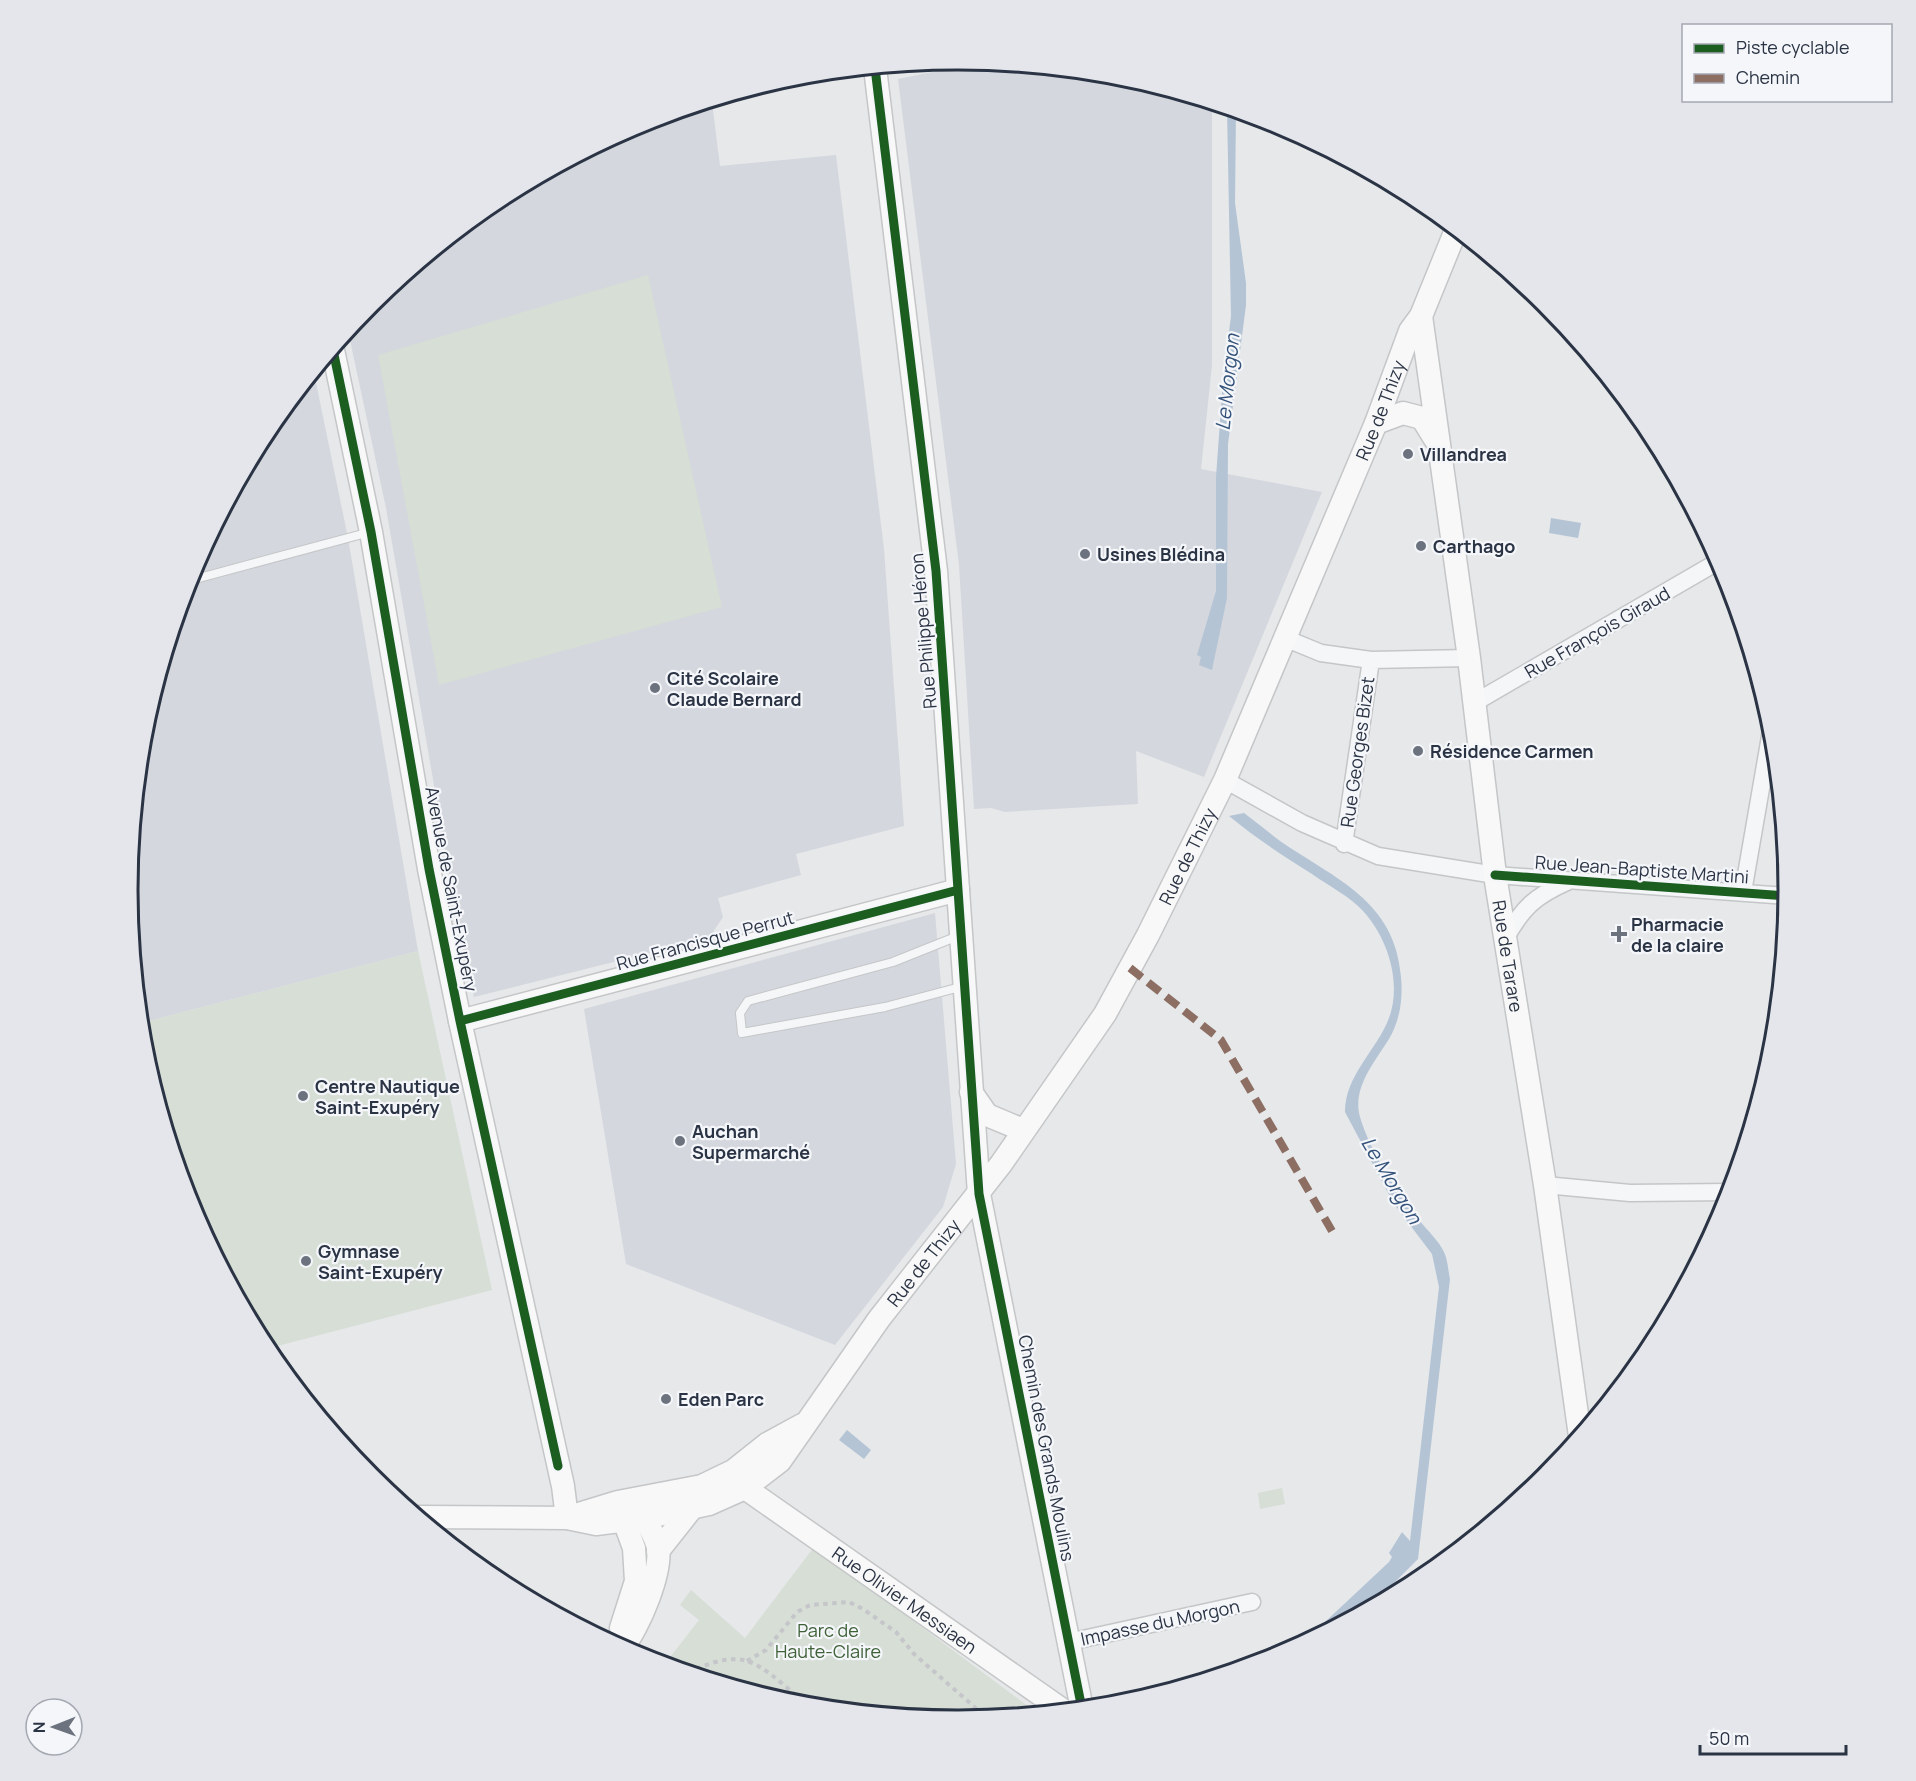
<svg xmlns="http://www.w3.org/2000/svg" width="1916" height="1781" font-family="Manrope,sans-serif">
  <rect width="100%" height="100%" fill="#e6e8ea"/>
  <!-- built -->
  <path fill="#d4d7dd" d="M981 62 1120 76 1212 104V365L1201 469 1322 492 1204 777 1136 751 1138 804 1005 812 991 808 974 809 959 565 898 79Z
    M712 102 720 166 836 155 884 549 904 826 796 854 801 875 718 898 723 917 709 938 474 997 461 941 386 508 348 331 371 303 497 200 641 123Z
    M314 373 348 538 418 951 141 1023 128 890 144 728 191 572 268 429Z
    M935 913 956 1164 943 1207 835 1345 626 1264 584 1009Z"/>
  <!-- green -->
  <path fill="#d6ded6" d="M648 275 722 607 439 685 378 355Z
    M418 951 492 1290 266 1349 191 1208 143 1052 141 1023Z
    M1282 1488 1285 1504 1260 1509 1258 1493Z
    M814 1547 1037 1713 958 1721 796 1705 664 1665 699 1620 680 1605 691 1590 745 1638Z"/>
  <!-- water -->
  <path fill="#b4c4d5" d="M1227 108 1236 111 1235 203 1246 283V305L1228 444 1227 598 1212 670 1199 665 1201 657 1197 655 1216 591V477L1223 380 1231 316Z
    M1551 518 1581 523 1578 538 1549 533Z
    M1244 813C1256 822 1268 832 1280 841 1335 879 1395 900 1401 977 1403 999 1400 1020 1389 1039 1374 1063 1352 1088 1360 1117 1371 1154 1396 1190 1419 1220 1427 1230 1439 1241 1444 1252 1448 1260 1448 1271 1450 1279L1418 1559 1369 1608 1319 1635 1326 1621 1389 1562 1392 1557 1389 1553 1402 1532 1410 1541 1439 1287 1432 1254 1394 1204 1345 1112C1345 1075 1377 1050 1389 1018 1402 983 1388 938 1363 911 1349 896 1329 886 1312 874 1283 856 1256 838 1229 816Z
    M847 1430 871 1450 864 1459 839 1440Z"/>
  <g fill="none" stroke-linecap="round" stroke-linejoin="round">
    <defs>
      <path id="lane" d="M188 581 370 532
        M958 936 893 962 748 1001 740 1013 742 1033 885 1007 964 986"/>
      <path id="street" d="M1287 639 1321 653 1371 660 1469 658
        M1474 703 1719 561
        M1225 780 1302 823 1378 856 1495 875 1788 896
        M1344 844 1371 660
        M1743 892 1772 725
        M1505 939C1523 907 1535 896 1569 881
        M1545 1185 1630 1193 1730 1192
        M1069 1642 1252 1602"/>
      <g id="secondary">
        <path d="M875 68 936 571 979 1194 1082 1709"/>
        <path id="s1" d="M1421 316 1469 658 1495 875 1545 1185 1580 1436"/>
        <path d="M333 350 371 532 429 869 460 1021 563 1486 567 1518"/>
        <path d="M1376 423 1403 413 1422 418 1435 439"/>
        <path d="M460 1021 958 890"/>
        <path d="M971 1092 987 1115 1023 1130"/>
        <path id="s2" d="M745 1488 1064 1711"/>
        <path d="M619 1507 634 1548 636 1581 621 1628"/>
        <path id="s3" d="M419 1517 567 1518 596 1524 644 1518 709 1504 745 1488 780 1461 879 1319 1001 1164 1105 1014 1148 935 1225 780 1376 423 1410 331 1421 316 1456 230"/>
        <path d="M569 1517 618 1502 702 1486 733 1471 767 1444 802 1425"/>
        <path d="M658 1551 692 1508"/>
        <path d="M622 1648C638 1630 665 1567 657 1544 653 1531 644 1518 637 1506"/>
      </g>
    </defs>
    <!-- lane casing -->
    <use href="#lane" stroke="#c4c6c8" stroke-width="10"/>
    <!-- street casing -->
    <use href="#street" stroke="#c4c6c8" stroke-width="19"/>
    <!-- secondary casing -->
    <use href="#secondary" stroke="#c4c6c8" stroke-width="25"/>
    <!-- path -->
    <path stroke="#c5c6ca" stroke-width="4" stroke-dasharray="4.5 4.5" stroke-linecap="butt" d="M747 1661 766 1650 797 1612 810 1605 849 1602 863 1609 896 1632 914 1654 987 1718
      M688 1672C706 1665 728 1655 747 1661 765 1666 793 1693 807 1706"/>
    <!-- lane -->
    <use href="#lane" stroke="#f5f6f7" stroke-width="8"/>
    <!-- street -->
    <use href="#street" stroke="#f5f6f7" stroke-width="16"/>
    <!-- secondary -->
    <use href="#secondary" stroke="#f8f8f8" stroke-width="22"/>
    <!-- quiet -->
    <path stroke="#8d6e63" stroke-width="8" stroke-dasharray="15 8" stroke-linecap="butt" d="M1130 968 1221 1040 1336 1238"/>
    <defs>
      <path id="cycleway" d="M875 68 936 571 979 1194 1082 1709
        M333 350 371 532 429 869 460 1021 558 1466
        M1495 875 1788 896
        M460 1021 958 890"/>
    </defs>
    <!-- cycleway casing -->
    <use href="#cycleway" stroke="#f4f6f9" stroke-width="13"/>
    <!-- cycleway -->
    <use href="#cycleway" stroke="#1b5e20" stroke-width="9"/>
  </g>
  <!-- markers -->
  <g fill="#6c737f" stroke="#f4f6f9" stroke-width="2">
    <circle cx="1408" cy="454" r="6"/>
    <circle cx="1421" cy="546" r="6"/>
    <circle cx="1085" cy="554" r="6"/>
    <circle cx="655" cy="688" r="6"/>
    <circle cx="1418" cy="751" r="6"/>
    <path d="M1616 925h6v6h6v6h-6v6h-6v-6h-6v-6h6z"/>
    <circle cx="303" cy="1096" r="6"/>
    <circle cx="680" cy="1141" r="6"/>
    <circle cx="306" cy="1261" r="6"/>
    <circle cx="666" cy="1399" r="6"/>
  </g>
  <g text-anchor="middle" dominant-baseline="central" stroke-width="4.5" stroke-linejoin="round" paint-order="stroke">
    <!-- street labels -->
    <g font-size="18" fill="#2b3445" stroke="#f4f6f9">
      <text stroke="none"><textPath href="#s3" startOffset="1593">Rue de Thizy</textPath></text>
      <text transform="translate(923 631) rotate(-95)">Rue Philippe Héron</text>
      <text transform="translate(1597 632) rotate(-30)">Rue François Giraud</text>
      <text transform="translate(1357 752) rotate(-82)">Rue Georges Bizet</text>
      <text stroke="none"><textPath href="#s3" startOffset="1107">Rue de Thizy</textPath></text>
      <text transform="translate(1642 869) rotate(4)">Rue Jean-Baptiste Martini</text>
      <text transform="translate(452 889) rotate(79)">Avenue de Saint-Exupéry</text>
      <text transform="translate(705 940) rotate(-15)">Rue Francisque Perrut</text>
      <text stroke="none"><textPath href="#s1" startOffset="646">Rue de Tarare</textPath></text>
      <text stroke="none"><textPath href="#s3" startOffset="621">Rue de Thizy</textPath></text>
      <text transform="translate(1047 1448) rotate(79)">Chemin des Grands Moulins</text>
      <text stroke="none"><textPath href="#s2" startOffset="195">Rue Olivier Messiaen</textPath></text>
      <text transform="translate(1160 1622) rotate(-12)">Impasse du Morgon</text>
    </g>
    <!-- poi labels -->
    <g font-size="18" font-weight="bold" fill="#2b3445" stroke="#f4f6f9" text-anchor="start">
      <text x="1420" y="454">Villandrea</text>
      <text x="1433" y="546">Carthago</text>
      <text x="1097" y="554">Usines Blédina</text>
      <text x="667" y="678">Cité Scolaire<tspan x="667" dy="21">Claude Bernard</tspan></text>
      <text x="1430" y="751">Résidence Carmen</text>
      <text x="1631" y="924">Pharmacie<tspan x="1631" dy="21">de la claire</tspan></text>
      <text x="315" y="1086">Centre Nautique<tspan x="315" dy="21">Saint-Exupéry</tspan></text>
      <text x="692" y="1131">Auchan<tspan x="692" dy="21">Supermarché</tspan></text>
      <text x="318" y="1251">Gymnase<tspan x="318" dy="21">Saint-Exupéry</tspan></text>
      <text x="678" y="1399">Eden Parc</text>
    </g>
    <!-- park labels -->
    <g font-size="18" fill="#3f6138" stroke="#f4f6f9">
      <text x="828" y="1630">Parc de<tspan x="828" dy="21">Haute-Claire</tspan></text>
    </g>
    <!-- water labels -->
    <g font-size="20" font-style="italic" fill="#34527a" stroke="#f4f6f9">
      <text transform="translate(1227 382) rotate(-84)">Le Morgon</text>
      <text transform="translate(1392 1180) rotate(59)">Le Morgon</text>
    </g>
  </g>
  <!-- crop -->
  <path d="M0 0H1916V1781H0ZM138 890a820 820 0 1 1 1640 0a820 820 0 1 1-1640 0Z" fill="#e4e6eb" fill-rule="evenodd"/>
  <path fill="none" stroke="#2b3445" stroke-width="3" d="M138 890a820 820 0 1 1 1640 0a820 820 0 1 1-1640 0Z"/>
  <!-- legend -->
  <rect x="1682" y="24" width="210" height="78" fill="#f4f6f9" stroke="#a4a8b1" stroke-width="1.5"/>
  <rect x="1694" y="44" width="30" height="9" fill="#1b5e20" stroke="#a4a8b1" stroke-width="1.5"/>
  <text x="1736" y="54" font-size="18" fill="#2b3445">Piste cyclable</text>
  <rect x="1694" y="74" width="30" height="9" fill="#8d6e63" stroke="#a4a8b1" stroke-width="1.5"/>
  <text x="1736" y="84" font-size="18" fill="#2b3445">Chemin</text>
  <!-- north arrow -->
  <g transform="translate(54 1727) rotate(269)"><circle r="28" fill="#f4f6f9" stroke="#a4a8b1" stroke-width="1.5"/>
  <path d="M0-4.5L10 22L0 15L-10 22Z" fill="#6c737f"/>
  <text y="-9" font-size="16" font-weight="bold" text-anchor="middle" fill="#2b3445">N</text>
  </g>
  <!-- scale -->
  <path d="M1700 1745v9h146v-9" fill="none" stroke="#2b3445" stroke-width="3"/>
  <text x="1709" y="1745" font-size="18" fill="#2b3445" stroke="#f4f6f9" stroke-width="4.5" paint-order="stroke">50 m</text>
</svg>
